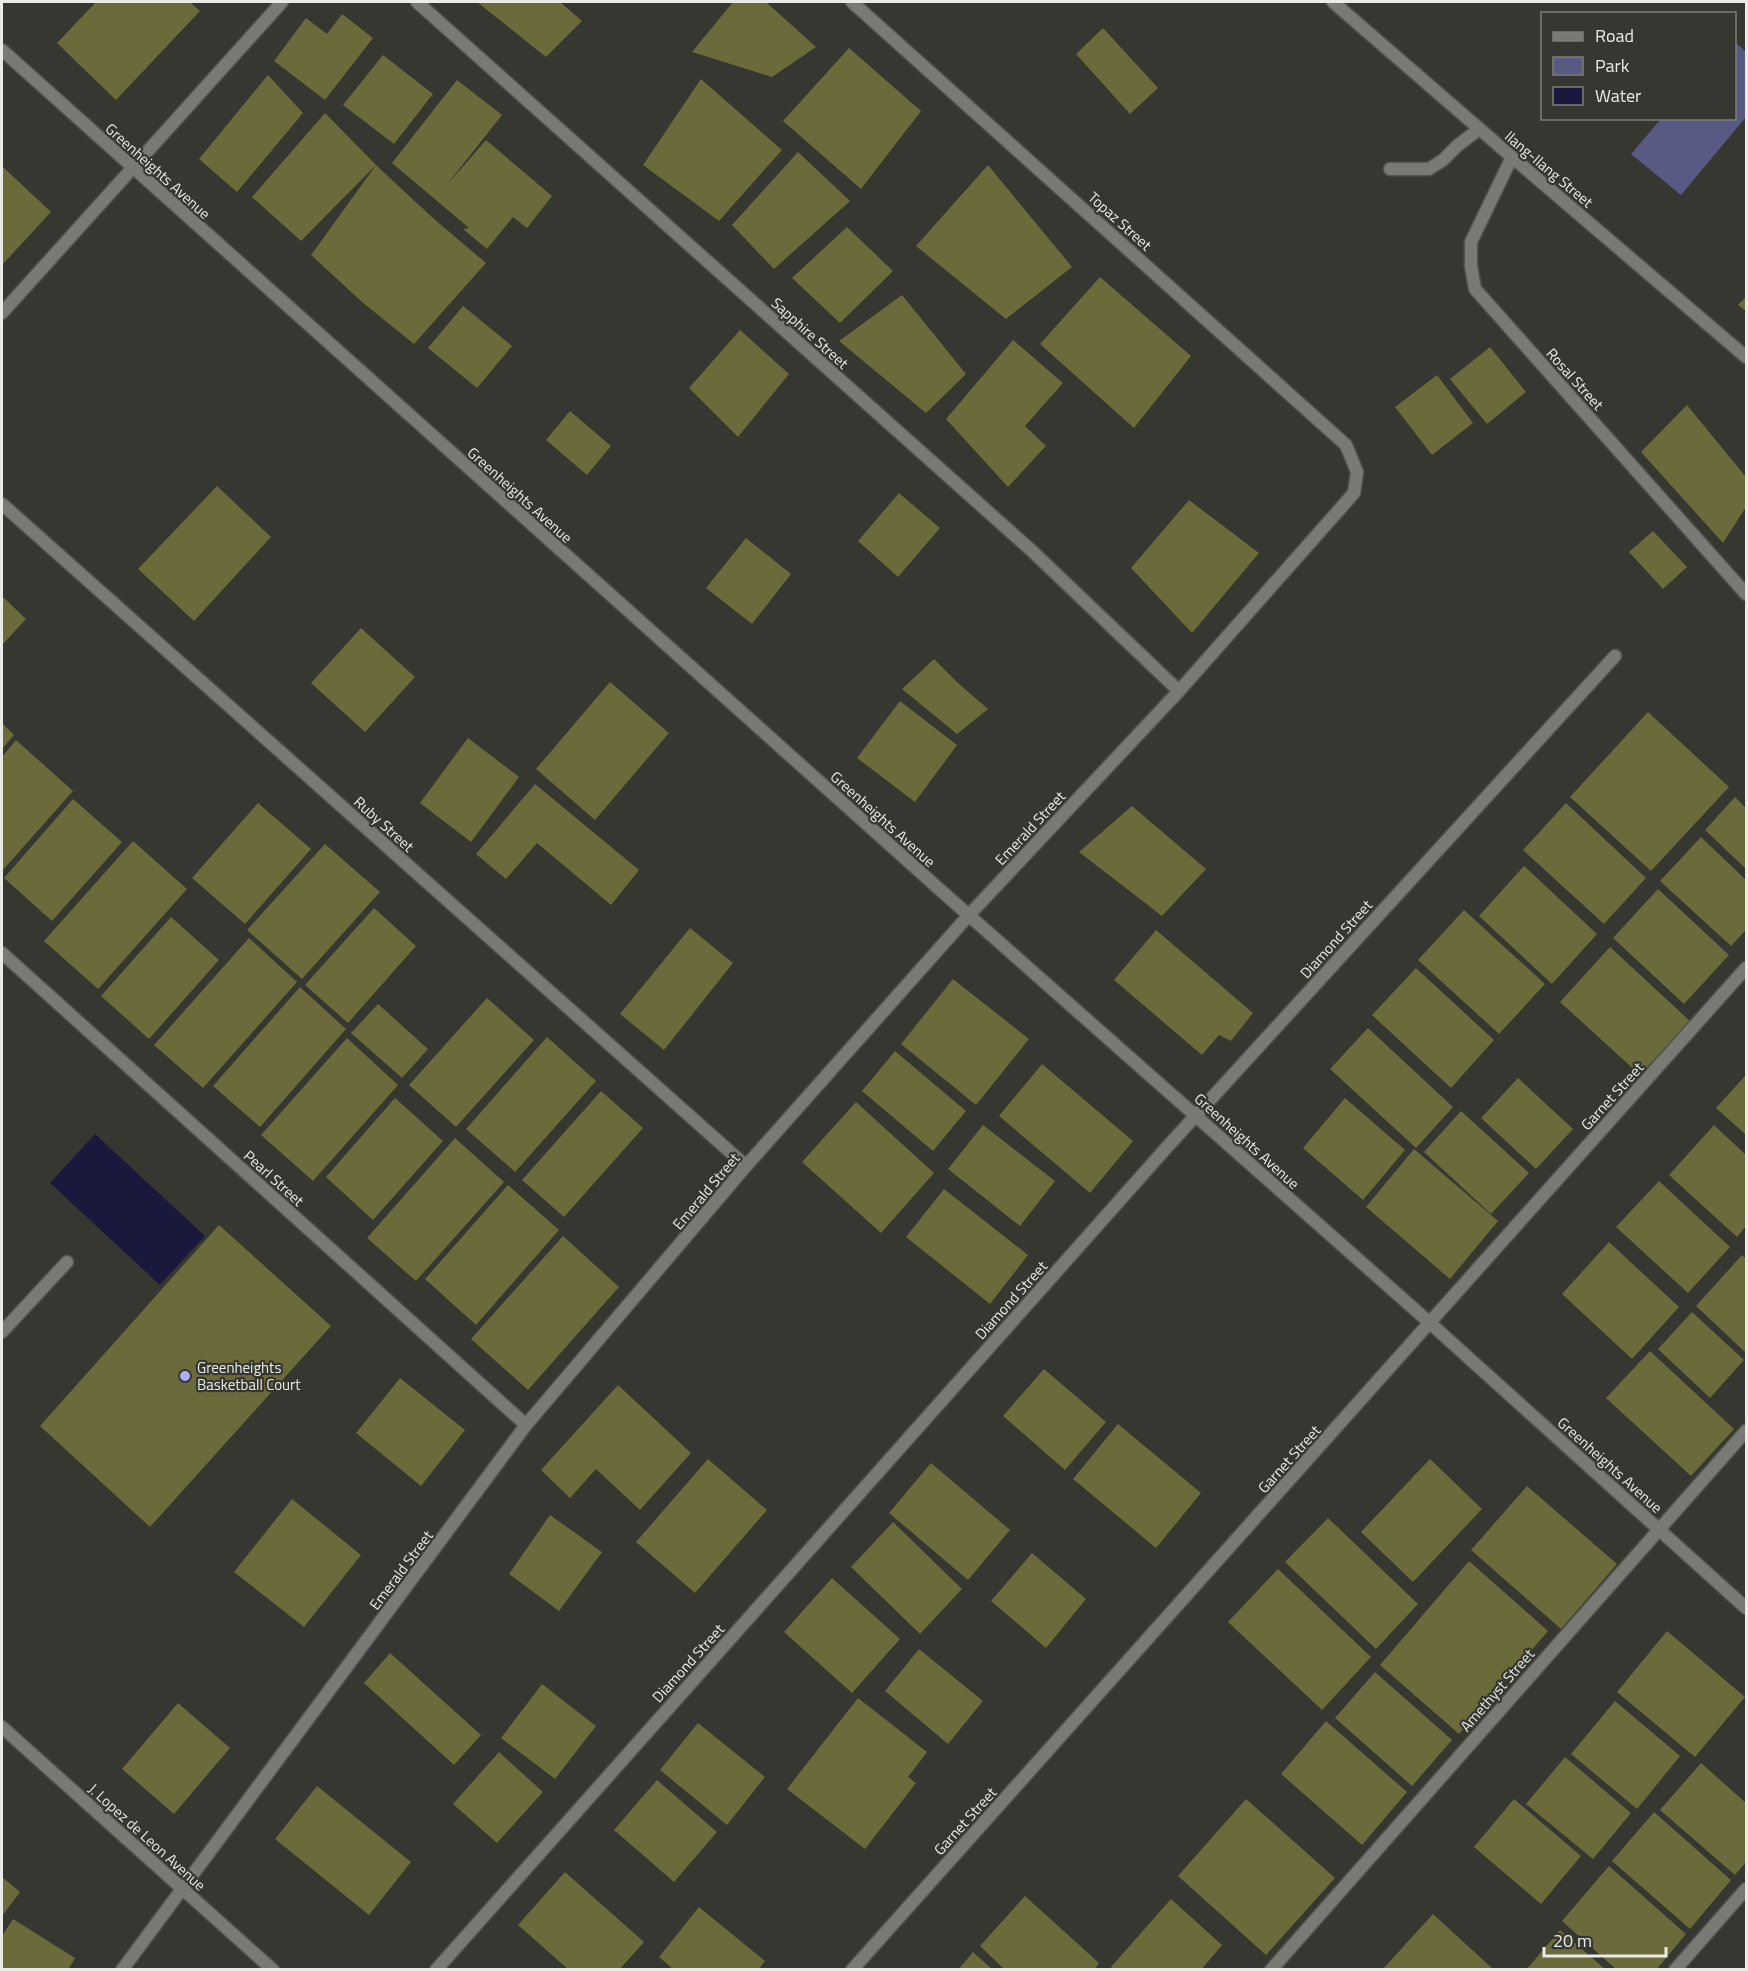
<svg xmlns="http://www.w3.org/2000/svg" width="1748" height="1971" font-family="'Titillium Web',sans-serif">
  <rect width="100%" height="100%" fill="#363730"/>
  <!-- green -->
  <path fill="#595a84" d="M1735 42 1746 52V117L1681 195 1631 154 1661 119 1734 118Z"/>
  <!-- water -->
  <path fill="#1b183d" d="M95 1134 205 1236 160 1285 50 1183Z"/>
  <!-- building -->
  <path fill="#6a6a3b" d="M96 2H190L200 11 116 100 57 43Z
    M477 2H560L582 21 546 57Z
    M733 2H766L816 47 772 77 692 52Z
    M342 14 373 38 325 100 274 61 306 18 327 34Z
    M1103 28 1158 88 1130 114 1076 54Z
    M849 48 921 111 861 189 783 121Z
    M383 55 433 94 394 144 343 105Z
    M268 75 303 113 237 192 199 159Z
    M701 79 782 150 719 221 643 165Z
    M457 80 502 115 445 187 486 140 552 196 527 228 513 217 487 249 463 229 469 228 392 163Z
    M325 113 376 165 434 219 486 263 414 344 362 302 311 255 376 165 301 241 252 197Z
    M798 152 850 201 774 269 732 225Z
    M988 165 1072 267 1006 319 916 246Z
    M2 166 51 212 2 265Z
    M847 227 893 271 840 323 792 278Z
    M1100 277 1191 356 1134 428 1040 344Z
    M902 295 966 374 926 413 839 341Z
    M1746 297V311L1738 305Z
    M463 306 512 346 477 388 428 348Z
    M740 330 789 374 738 437 689 388Z
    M1013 340 1063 383 1025 426 1046 446 1008 487 946 419Z
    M1490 347 1526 392 1487 424 1450 379Z
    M1437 375 1473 423 1432 455 1395 407Z
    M1687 405 1746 477V507L1723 543 1641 452Z
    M570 411 611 446 587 475 546 440Z
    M217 486 271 537 194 621 138 569Z
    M899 493 940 528 898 577 858 541Z
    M1189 500 1259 553 1192 633 1131 568Z
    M1653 531 1687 567 1663 589 1629 552Z
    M746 538 791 574 752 624 706 588Z
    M2 596 26 619 2 645Z
    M361 628 415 677 365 732 311 683Z
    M934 659 958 683 988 709 957 734 902 689Z
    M610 682 669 733 595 820 536 769Z
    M900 701 957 745 915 802 857 758Z
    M1648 712 1729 787 1651 871 1570 797Z
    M2 723 14 735 2 749Z
    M468 738 519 777 471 842 420 803Z
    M16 740 73 791 2 871V757Z
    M535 784 639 870 611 905 537 843 506 879 476 854Z
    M1735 797 1746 808V869L1705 830Z
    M73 799 122 842 52 921 4 878Z
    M258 803 311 849 245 924 192 878Z
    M1566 803 1646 878 1604 924 1523 850Z
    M1132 806 1206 869 1162 916 1079 852Z
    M1701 837 1746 880V930L1731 946 1660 881Z
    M133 841 187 889 98 989 44 941Z
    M325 844 380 892 302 979 247 930Z
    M1524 866 1597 934 1552 984 1479 916Z
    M1658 889 1729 955 1684 1004 1613 938Z
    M374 908 416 946 348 1023 305 985Z
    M1464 910 1545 984 1499 1034 1418 960Z
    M171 917 219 960 149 1039 101 996Z
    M690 928 733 963 664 1050 620 1014Z
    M1156 930 1253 1013 1231 1041 1219 1035 1202 1055 1114 980Z
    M249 938 297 982 203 1088 154 1045Z
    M1610 947 1690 1021 1640 1075 1560 1002Z
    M1416 968 1494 1040 1451 1088 1372 1015Z
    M953 979 1029 1039 976 1105 901 1044Z
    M300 987 346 1029 260 1127 213 1086Z
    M487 998 534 1040 456 1127 409 1085Z
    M378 1004 428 1049 402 1078 351 1033Z
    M1368 1028 1453 1107 1416 1148 1330 1069Z
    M547 1037 596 1081 515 1172 466 1129Z
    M347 1038 398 1085 313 1181 261 1135Z
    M895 1051 966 1111 933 1151 862 1091Z
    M1042 1064 1133 1141 1090 1193 999 1116Z
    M1746 1075V1135L1716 1108Z
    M1518 1078 1573 1129 1536 1169 1481 1118Z
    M601 1091 643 1128 564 1217 522 1180Z
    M395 1098 443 1141 373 1220 326 1177Z
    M1345 1098 1405 1150 1363 1200 1303 1148Z
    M856 1102 934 1173 881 1233 802 1162Z
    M1461 1111 1529 1173 1491 1214 1424 1152Z
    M983 1125 1055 1181 1020 1226 948 1169Z
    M1714 1125 1746 1155V1226L1737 1237 1669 1175Z
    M455 1138 504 1182 416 1281 367 1238Z
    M1414 1149 1498 1221 1450 1279 1366 1207Z
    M1659 1181 1730 1247 1688 1293 1616 1227Z
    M508 1185 559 1230 476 1325 425 1279Z
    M944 1189 1028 1255 990 1304 906 1237Z
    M219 1225 331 1326 150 1527 40 1426Z
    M563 1236 619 1287 528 1390 471 1339Z
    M1609 1242 1679 1307 1632 1359 1562 1294Z
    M1742 1255 1746 1259V1353L1696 1306Z
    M1692 1312 1744 1360 1710 1398 1658 1349Z
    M1650 1351 1734 1429 1691 1476 1606 1398Z
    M1044 1369 1106 1422 1065 1470 1003 1416Z
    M400 1378 465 1430 421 1486 356 1433Z
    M618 1385 691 1453 640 1510 596 1469 570 1498 541 1470Z
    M1118 1424 1201 1493 1156 1548 1073 1479Z
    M708 1459 767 1510 695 1593 636 1542Z
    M1430 1459 1482 1509 1413 1582 1361 1532Z
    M931 1463 1010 1530 968 1580 889 1513Z
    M1527 1486 1617 1564 1561 1629 1471 1550Z
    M292 1499 361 1555 304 1627 234 1572Z
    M550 1515 602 1552 559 1611 509 1574Z
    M1328 1518 1418 1604 1376 1649 1285 1562Z
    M893 1522 962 1589 920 1634 851 1567Z
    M1032 1553 1086 1599 1046 1648 991 1601Z
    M1469 1561 1548 1631 1459 1734 1380 1665Z
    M1278 1569 1371 1657 1322 1710 1228 1622Z
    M832 1578 900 1639 852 1693 784 1632Z
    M1667 1631 1745 1697 1695 1757 1617 1692Z
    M919 1649 983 1701 948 1744 885 1691Z
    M390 1653 481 1735 454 1765 364 1683Z
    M1375 1672 1452 1740 1412 1786 1335 1718Z
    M542 1684 596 1726 555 1779 501 1738Z
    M858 1698 927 1752 908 1777 916 1783 865 1849 787 1789Z
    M1615 1701 1680 1756 1637 1809 1571 1754Z
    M178 1703 230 1748 174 1814 122 1769Z
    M1326 1721 1407 1792 1362 1845 1281 1774Z
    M698 1723 765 1777 727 1825 660 1770Z
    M499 1752 543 1792 497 1843 453 1804Z
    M1565 1757 1631 1813 1593 1859 1526 1804Z
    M1701 1763 1746 1803V1862L1735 1875 1660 1810Z
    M657 1780 717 1832 674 1882 614 1830Z
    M317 1786 411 1862 369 1915 275 1839Z
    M1246 1799 1335 1878 1266 1955 1178 1876Z
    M1514 1799 1581 1856 1541 1904 1474 1847Z
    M1654 1812 1731 1880 1690 1929 1612 1861Z
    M1609 1866 1686 1934 1656 1970H1617L1562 1921Z
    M565 1872 644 1942 619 1970H569L518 1925Z
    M2 1877 20 1892 2 1916Z
    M1025 1896 1099 1963 1094 1970H1005L980 1946Z
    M1171 1899 1222 1945 1201 1970H1113L1111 1967Z
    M699 1907 765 1961 758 1970H674L659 1957Z
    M1433 1914 1494 1970H1382Z
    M13 1919 75 1958 68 1970H2V1936Z
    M1560 1930 1606 1970H1526Z
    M973 1952 993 1970H958Z"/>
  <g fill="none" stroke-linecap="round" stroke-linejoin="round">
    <defs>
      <path id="service" d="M1390 169H1429L1443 160 1457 146 1479 129
        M2 1332 67 1262"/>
      <path id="minor" d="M417 2 1032 551 1179 691
        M1333 2 1512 157 1746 357
        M2 50 947 896 1430 1323 1746 1608
        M1512 157 1471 242V266L1475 289 1746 594
        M2 313 282 2
        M2 504 746 1166
        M2 953 526 1425
        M2 1727 273 1970
        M122 1970 526 1425 746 1166 969 915 1179 691 1354 493 1357 472 1346 445 852 2
        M436 1970 1168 1146 1615 656
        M852 1970 1746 968
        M1271 1970 1746 1431
        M1675 1970 1746 1889"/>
    </defs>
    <!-- service casing -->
    <use href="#service" stroke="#53544d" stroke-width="15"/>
    <!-- minor casing -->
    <use href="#minor" stroke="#53544d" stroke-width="15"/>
    <!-- service -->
    <use href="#service" stroke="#797975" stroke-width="12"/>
    <!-- minor -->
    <use href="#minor" stroke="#797975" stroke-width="12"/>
  </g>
  <!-- markers -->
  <circle fill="#adaffb" stroke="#363730" stroke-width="2" cx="185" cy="1376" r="6"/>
  <g text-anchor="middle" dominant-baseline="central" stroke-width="4.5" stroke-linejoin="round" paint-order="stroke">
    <!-- street labels -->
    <g font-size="15" fill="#eaebe6" stroke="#363730">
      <text transform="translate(1549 169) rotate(40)">Ilang-Ilang Street</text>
      <text transform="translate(158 171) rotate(42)">Greenheights Avenue</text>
      <text transform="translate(1120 221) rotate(42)">Topaz Street</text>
      <text transform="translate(810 333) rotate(42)">Sapphire Street</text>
      <text transform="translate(1575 379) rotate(48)">Rosal Street</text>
      <text transform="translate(520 495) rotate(42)">Greenheights Avenue</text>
      <text transform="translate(883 819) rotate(42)">Greenheights Avenue</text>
      <text transform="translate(384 824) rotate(42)">Ruby Street</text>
      <text transform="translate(1030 828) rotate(-47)">Emerald Street</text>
      <text transform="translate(1336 939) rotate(-48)">Diamond Street</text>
      <text transform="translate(1612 1096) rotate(-48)">Garnet Street</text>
      <text transform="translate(1247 1141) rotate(42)">Greenheights Avenue</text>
      <text transform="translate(274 1178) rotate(42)">Pearl Street</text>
      <text transform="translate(706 1191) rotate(-50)">Emerald Street</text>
      <text transform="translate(1011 1300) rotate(-48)">Diamond Street</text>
      <text transform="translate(1289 1459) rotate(-48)">Garnet Street</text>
      <text transform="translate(1610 1465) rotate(42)">Greenheights Avenue</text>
      <text transform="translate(401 1570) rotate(-53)">Emerald Street</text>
      <text transform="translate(688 1663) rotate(-48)">Diamond Street</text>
      <text transform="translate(1497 1690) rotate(-49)">Amethyst Street</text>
      <text transform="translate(965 1821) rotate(-48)">Garnet Street</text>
      <text transform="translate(147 1837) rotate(42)">J. Lopez de Leon Avenue</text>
    </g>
    <!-- poi labels -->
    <g font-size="15" fill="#eaebe6" stroke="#363730" text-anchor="start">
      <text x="197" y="1367">Greenheights<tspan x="197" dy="17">Basketball Court</tspan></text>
    </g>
  </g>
  <!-- border -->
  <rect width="1748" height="1971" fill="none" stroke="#eaebe6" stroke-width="6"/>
  <!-- legend -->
  <rect x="1541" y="12" width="195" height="108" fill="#363730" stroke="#7e7f79" stroke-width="1.5"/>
  <rect x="1553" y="32" width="30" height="9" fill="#797975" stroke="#7e7f79" stroke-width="1.5"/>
  <text x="1595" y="42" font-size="18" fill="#eaebe6">Road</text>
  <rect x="1553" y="57" width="30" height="18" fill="#595a84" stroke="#7e7f79" stroke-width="1.5"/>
  <text x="1595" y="72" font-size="18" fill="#eaebe6">Park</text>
  <rect x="1553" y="87" width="30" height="18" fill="#1b183d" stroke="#7e7f79" stroke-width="1.5"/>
  <text x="1595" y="102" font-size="18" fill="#eaebe6">Water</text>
  <!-- scale -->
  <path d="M1544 1947v9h122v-9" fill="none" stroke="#eaebe6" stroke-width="3"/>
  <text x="1553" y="1947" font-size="18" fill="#eaebe6" stroke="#363730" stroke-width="4.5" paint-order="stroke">20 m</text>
</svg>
